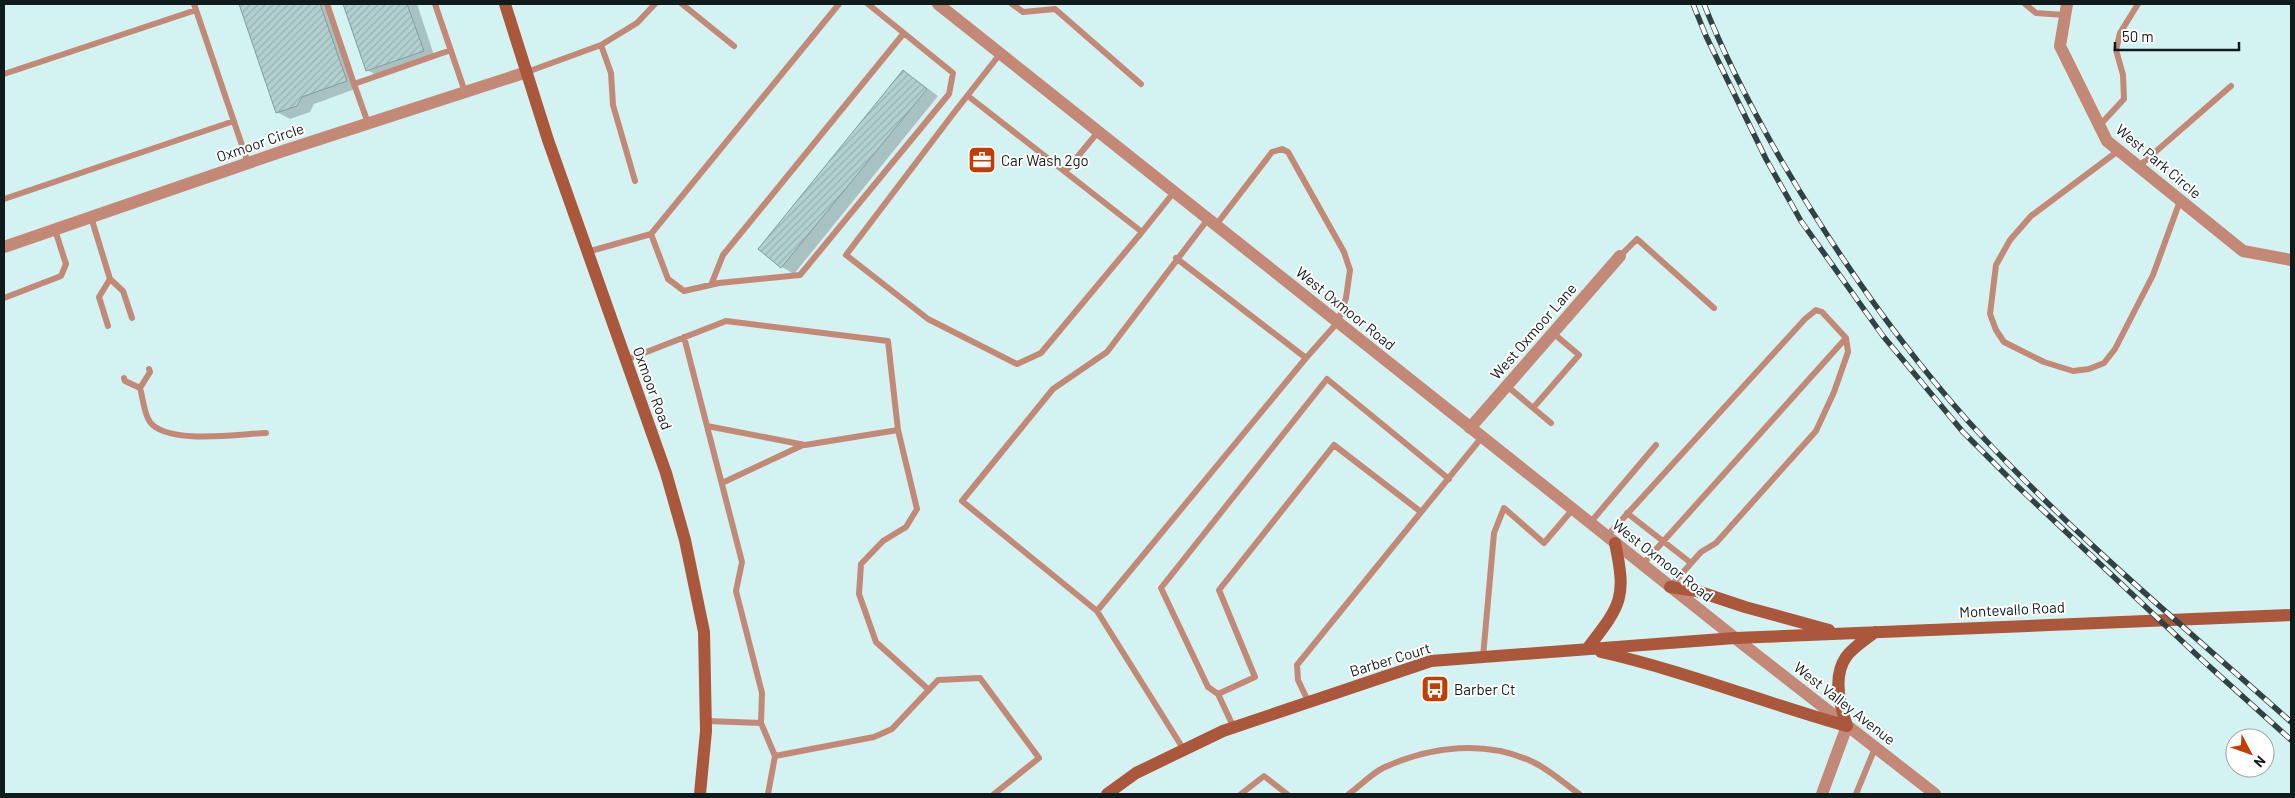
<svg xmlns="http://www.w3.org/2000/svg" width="2295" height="798" font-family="Barlow,sans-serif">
  <defs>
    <pattern id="building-hatch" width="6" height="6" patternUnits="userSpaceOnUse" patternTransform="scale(1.25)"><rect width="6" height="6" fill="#b2d0d0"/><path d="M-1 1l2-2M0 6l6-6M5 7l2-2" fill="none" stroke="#98b2b2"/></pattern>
  </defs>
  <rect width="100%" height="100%" fill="#d3f2f2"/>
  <!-- shadow -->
  <path fill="#0003" d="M240 4H329L358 88 314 104 310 112 290 119 277 112Z
    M344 4H417L435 58 380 77 367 70Z
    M904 71 938 96 794 274 782 267 760 249Z"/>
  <!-- building -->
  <path fill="url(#building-hatch)" stroke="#819e9e" d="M239 4H320L347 81 302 97 297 106 276 113Z
    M343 4H407L424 51 366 71Z
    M903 70 927 89 781 268 758 249Z"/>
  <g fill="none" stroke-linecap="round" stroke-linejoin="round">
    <!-- service -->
    <path stroke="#c48976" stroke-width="6" d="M194 4 248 163
      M327 4 354 84
      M435 4 465 92
      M682 4 734 46
      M1012 4 1023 12 1055 9 1141 84
      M2025 4 2036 13 2065 15
      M601 45 637 23 655 4
      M527 72 601 45 611 73 613 105 635 181
      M4 74 196 10
      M968 96 1142 232 1041 353 1017 364 928 319 846 255 953 114 1000 54
      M368 123 354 84 451 50
      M2099 126 2124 99 2123 75 2116 50 2120 33 2138 4
      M2118 151 2031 216 2010 240 1996 265 1990 314 1996 330 2004 342 2044 362 2073 371 2089 369 2104 363 2115 349 2153 275 2180 201
      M2138 167 2231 86
      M1065 172 1098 132
      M4 199 234 121
      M91 217 110 279
      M1142 232 1174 192
      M651 234 668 279 684 291 719 283 800 275 949 94 953 73 868 4
      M587 252 651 234 839 4
      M1620 256 1637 239 1714 308
      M1176 258 1306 358 1338 322 1346 298 1350 270 1344 252 1288 152 1282 149 1272 152 1216 225
      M711 285 723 255 904 33
      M4 298 61 276 66 264 55 230
      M108 326 99 297 110 279 123 291 132 318
      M684 337 742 562 736 591 762 693 761 723
      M626 360 726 321 888 341 898 430 917 509 906 527 883 541 861 564 859 594 876 642 929 690
      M124 378 125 381 140 388 150 372 149 369
      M1507 386 1551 423
      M140 388C143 398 144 414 150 422 167 445 239 434 266 433
      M1533 408 1579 355 1553 333
      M707 426 805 445 898 430
      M722 483 803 445
      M1627 513 1691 563
      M1590 523 1656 445
      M1607 536 1805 319 1816 310 1822 312 1846 338 1848 352 1834 392 1816 431 1716 543 1701 552 1670 587
      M1642 565 1846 338
      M1097 611 1306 358
      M1483 657 1494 533 1504 508 1544 543 1573 509
      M1218 694 1255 677 1219 590 1334 445 1421 512
      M1309 703 1298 680 1297 665 1482 437
      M706 721 761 723 775 756
      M1234 728 1218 694 1208 687 1161 588 1327 379 1449 479
      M1184 750 1097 611 962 501 1053 389 1107 352 1208 219
      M768 794 775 756 874 737 892 729 938 680 980 678 1039 758 994 794
      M1241 794 1264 776 1287 794
      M1349 794C1360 786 1371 774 1383 768 1430 746 1487 739 1535 763 1551 771 1565 784 1579 794
      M1856 794 1875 748"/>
    <!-- minor -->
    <path stroke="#c48976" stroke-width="12" d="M2067 4 2060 46 2107 141 2243 251 2291 260
      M4 247 283 151 527 72
      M1470 428 1620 256
      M1822 794 1847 726"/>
    <!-- tertiary -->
    <path stroke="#c48976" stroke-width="12" d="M938 4 1735 638 1935 794"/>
    <!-- secondary -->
    <path stroke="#ab573c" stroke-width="12" d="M505 4 548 140 666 473 685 540 704 632 706 731 700 794
      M1670 587 1697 591 1745 607 1829 630
      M1587 649C1621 605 1627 599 1615 543
      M1601 652C1685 671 1765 703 1847 726
      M1847 726C1840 706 1832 677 1846 657 1853 647 1865 640 1875 632
      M1107 794 1136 773 1223 731 1431 661 1735 638 2291 615"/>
    <defs>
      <path id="rail" d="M1693 4 1706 36 1766 159 1801 221 1883 336 1963 432 2014 483 2200 658 2291 740
        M1704 4C1725 58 1752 109 1781 160 1835 252 1896 340 1967 420 2066 529 2181 624 2291 722"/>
    </defs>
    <!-- rail casing -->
    <use href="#rail" stroke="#324141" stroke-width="5.5"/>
    <!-- rail -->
    <use href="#rail" stroke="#fff" stroke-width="4" stroke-dasharray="11" stroke-linecap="butt"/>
  </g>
  <!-- icons -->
  <defs>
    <symbol id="office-square" viewBox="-11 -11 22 22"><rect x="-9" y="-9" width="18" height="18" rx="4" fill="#c33c00" stroke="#fff"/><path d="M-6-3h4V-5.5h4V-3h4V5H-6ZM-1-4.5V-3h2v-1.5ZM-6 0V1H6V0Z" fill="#fff"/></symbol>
    <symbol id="bus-square" viewBox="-11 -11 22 22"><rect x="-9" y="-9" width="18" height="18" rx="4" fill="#c33c00" stroke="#fff"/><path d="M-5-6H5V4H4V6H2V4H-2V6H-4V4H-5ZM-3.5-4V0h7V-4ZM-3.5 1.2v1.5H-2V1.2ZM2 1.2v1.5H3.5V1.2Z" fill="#fff"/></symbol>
  </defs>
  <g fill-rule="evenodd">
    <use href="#office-square" x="966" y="144" width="32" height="32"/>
    <use href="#bus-square" x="1419" y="673" width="32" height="32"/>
  </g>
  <g text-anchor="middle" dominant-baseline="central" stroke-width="4" stroke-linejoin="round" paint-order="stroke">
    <!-- street labels -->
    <g font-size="15" fill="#101b1b" stroke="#fff">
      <text transform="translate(260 142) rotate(-19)">Oxmoor Circle</text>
      <text transform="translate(2159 161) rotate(40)">West Park Circle</text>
      <text transform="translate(1346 308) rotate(39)">West Oxmoor Road</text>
      <text transform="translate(1533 331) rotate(-49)">West Oxmoor Lane</text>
      <text transform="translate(653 388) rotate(70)">Oxmoor Road</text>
      <text transform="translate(1663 560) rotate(38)">West Oxmoor Road</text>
      <text transform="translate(2012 609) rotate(-3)">Montevallo Road</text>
      <text transform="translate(1390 659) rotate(-17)">Barber Court</text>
      <text transform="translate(1845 703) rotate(38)">West Valley Avenue</text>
    </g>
    <!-- poi labels -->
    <g font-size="15" fill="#101b1b" stroke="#fff" text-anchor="start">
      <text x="1001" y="160">Car Wash 2go</text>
      <text x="1454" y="689">Barber Ct</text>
    </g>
  </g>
  <!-- border -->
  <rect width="2295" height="798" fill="none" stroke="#101b1b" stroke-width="10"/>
  <!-- north arrow -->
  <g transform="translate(2250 753) rotate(131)"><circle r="24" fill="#ffffff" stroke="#9fa4a4"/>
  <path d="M0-4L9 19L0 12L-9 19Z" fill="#c33c00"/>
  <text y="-8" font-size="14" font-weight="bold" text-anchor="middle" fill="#101b1b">N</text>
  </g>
  <!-- scale -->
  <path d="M2115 42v8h124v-8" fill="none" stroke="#101b1b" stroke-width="2.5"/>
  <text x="2122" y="42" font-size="15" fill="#101b1b" stroke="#ffffff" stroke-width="4" paint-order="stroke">50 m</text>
</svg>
